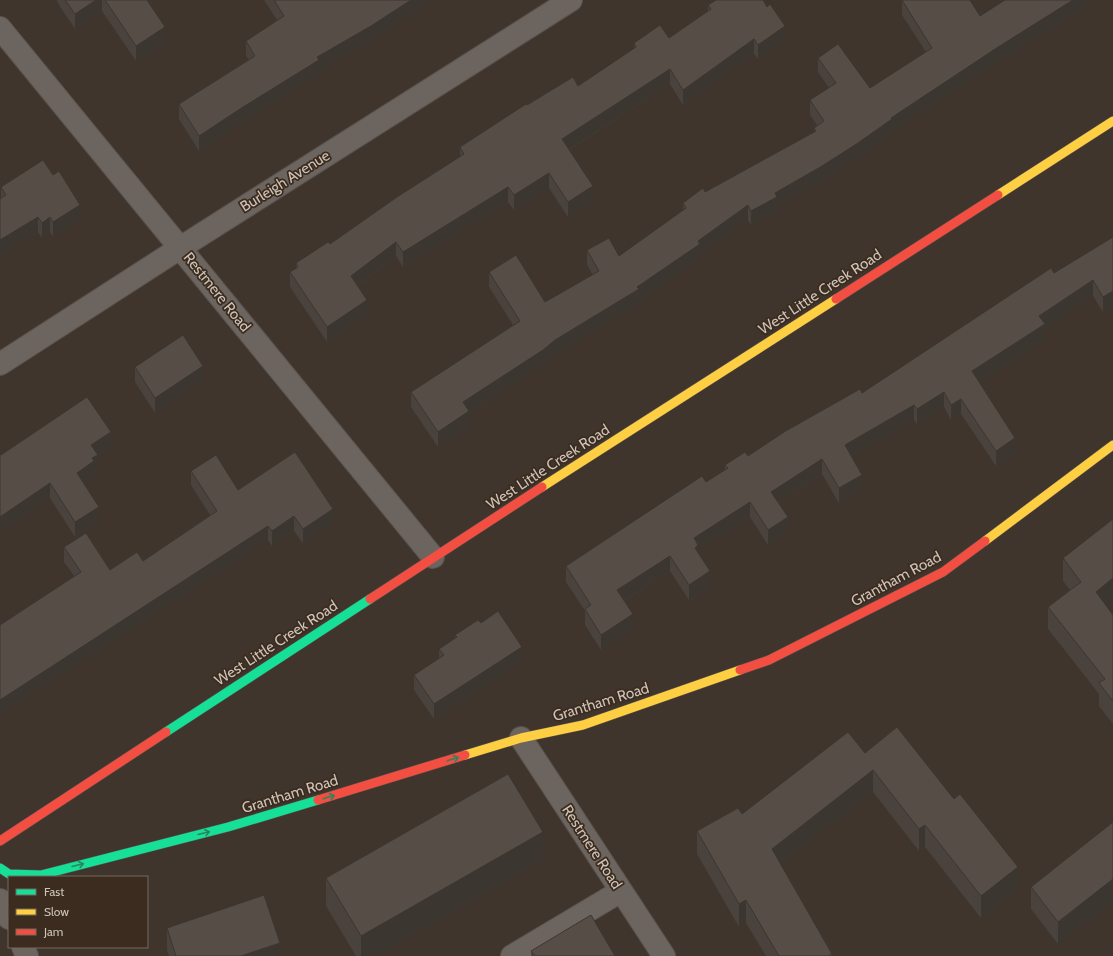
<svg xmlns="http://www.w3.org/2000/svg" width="1113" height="956" font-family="Cabin,sans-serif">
  <rect width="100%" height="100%" fill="#3f352d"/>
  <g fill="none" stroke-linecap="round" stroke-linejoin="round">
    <defs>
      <path id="street" d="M0 28 433 557
        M0 364 180 248 571 0
        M521 738 664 956
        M0 900 9 918
        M23 947 27 956
        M512 956 621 891"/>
      <path id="fast" d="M166 732 370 599
        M0 868 9 874 41 875 228 827 318 800"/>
      <path id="slow" d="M998 195 1113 121
        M542 487 836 299
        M985 541 1113 445
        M465 755 521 738 583 725 740 670"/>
      <path id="jam" d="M836 299 998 195
        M370 599 542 487
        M740 670 769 660 943 572 985 541
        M318 800 465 755
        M0 841 166 732"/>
    </defs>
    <!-- street casing -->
    <use href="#street" stroke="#59514c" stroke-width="24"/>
    <!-- fast casing -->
    <use href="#fast" stroke="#59514c" stroke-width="10"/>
    <!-- slow casing -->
    <use href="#slow" stroke="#59514c" stroke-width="10"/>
    <!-- jam casing -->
    <use href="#jam" stroke="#59514c" stroke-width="10"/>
    <!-- street -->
    <use href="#street" stroke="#6c645e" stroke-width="22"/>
    <!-- fast -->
    <use href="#fast" stroke="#16e098" stroke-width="9"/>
    <!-- slow -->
    <use href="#slow" stroke="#ffcf43" stroke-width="9"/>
    <!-- jam -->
    <use href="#jam" stroke="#f24e42" stroke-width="9"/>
  </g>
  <!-- wall -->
  <path fill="#4a423c" d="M57 0H155L150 4 165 42 136 61 102 11 75 29 57 2Z
    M264 0H433L371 41 319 71V74L243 122 199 151 179 119V104L249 60 246 56V41L277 20Z
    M902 0 995 64 892 131V134L858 157 822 181 777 206V211L751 225 748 220 700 254V259L639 301V303L555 355 543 364 469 413V426L438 447 411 407V392L513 325 489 287V272L545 302 593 275 587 265V250L619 256 683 211V203L705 192 814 132V128L817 125 810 115V100L829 88 818 72V58L870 88 926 52 902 15Z
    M708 5 785 40 758 59 754 54 683 105 670 84 569 150 593 201 568 217 549 188 514 210 508 202 403 267 396 256 358 286 367 315 327 342 290 287V272L296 268V263L330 244 460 157V147L527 105 578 86 634 49V43L669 38 708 11Z
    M1 187 80 220 53 237 50 232 42 238 38 232 0 255V199L1 198Z
    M1113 237V306L1103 312 1093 296 1045 328V340L979 382 1015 454 996 466 961 414 951 420 944 407 917 424 914 420 851 457 862 490 839 503 822 474 779 502 788 532 768 545 750 517 698 550V553L710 586 689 600 670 571 624 601 633 630 601 650 585 625V611L566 582V566L706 482 725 470V465L748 456 862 393Z
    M135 367 203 381 155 413 135 382Z
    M111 447 98 455V469L94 472V476L83 483 99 522 75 537 50 498 0 531V454L1 455Z
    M295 452 333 509V523L303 544 294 531 272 546 268 540 0 714V625L74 576 64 562V547L86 533 110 570 137 552 143 561 210 515 191 485V471L216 455 238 490Z
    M1063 558 1106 606 1113 615V724L1099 706V694L1048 629V607L1070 590 1063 581Z
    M481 623 522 662 434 719 414 690V675L439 658V649L455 638V635Z
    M865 753 1018 889 981 918 925 847 919 851 873 792 780 864 832 956H766L746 923 739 927 697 854V831L742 814Z
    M1113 822 1058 944 1031 909V887Z
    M543 860 375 956H356L326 906V878Z
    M167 928 280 956H169L167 950Z
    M531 951 615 956H531Z"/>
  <!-- shaded-wall -->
  <path fill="#3c3631" d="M96 0H102V11L75 29V14Z
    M143 0H155L143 8Z
    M411 0H433L371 41 319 71V74L243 122 199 151V136L317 57Z
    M1073 0H1096L995 64 892 131V134L858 157 822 181 777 206V211L751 225V211L775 193 891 118 995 49Z
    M785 26V40L758 59V45Z
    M165 27V42L136 61V46Z
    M754 39V54L683 105V90Z
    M670 69V84L562 154V139Z
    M549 173V188L514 210V195Z
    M593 186V201L568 217V202Z
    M508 187V202L403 267V252Z
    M80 205V220L53 237V222Z
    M748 205V220L700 254V259L639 301V303L555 355 543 364 469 413V426L438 447V432L463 402 555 340 637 287 698 241Z
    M38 217V232L0 255V240Z
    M50 217V232L42 238V223Z
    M396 242V256L351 291V276Z
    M1093 280V296L1045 328V340L972 387V371L1039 316Z
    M1113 291V306L1103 312V297Z
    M367 300V315L327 342V327Z
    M203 366V381L155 413V398Z
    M944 392V407L917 424V409Z
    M961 399V414L951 420V405Z
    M914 405V420L845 461V445Z
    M111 432V447L98 455V469L94 472V476L77 488V473L91 445Z
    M1015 438V454L996 466V451Z
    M822 459V474L771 507V492Z
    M862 475V490L839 503V488Z
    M50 483V498L0 531V517Z
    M750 502V517L698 550V561L695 563 694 538Z
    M99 507V522L75 537V522Z
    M333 509V523L303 544V529Z
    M294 516V531L272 546V531Z
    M788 517V532L768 545V530Z
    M268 526V540L0 714V700Z
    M670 556V571L617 605V590Z
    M710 571V586L689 600V585Z
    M1113 578V601L1096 614V592Z
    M633 614V630L601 650V635Z
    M522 647V662L434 719V704Z
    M873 770V792L772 871V849Z
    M925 825V847L919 851V829Z
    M543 832V860L375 956H361V936Z
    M1018 867V889L981 918V896Z
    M1113 879V901L1058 944V922Z
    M746 900V923L739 927V904Z
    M280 943V956H241Z"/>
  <!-- building -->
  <path fill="#564d46" stroke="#3c3631" d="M65 0H96L75 14Z
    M105 0H147L165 27 136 46Z
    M274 0H411L371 26 317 57 319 60 243 107 199 136 179 104 255 56 246 41 284 16Z
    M716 0H763L767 7 770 4 785 26 758 45 754 39 683 90 670 69 562 139 593 186 568 202 549 173 514 195 508 187 403 252 396 242 351 276 367 300 327 327 290 272 298 267 296 263 328 242 330 244 397 197 464 154 460 147 526 104 527 105 573 77 578 86 636 47 634 43 660 25 669 38 711 9 708 5Z
    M902 0H970L980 16 1005 0H1073L995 49 891 118 892 119 858 143 822 166 775 193 777 197 751 211 748 205 698 241 700 244 637 287 639 289 555 340 543 350 463 402 469 411 438 432 411 392 520 321 489 272 516 255 545 302 599 271 587 250 609 238 619 256 686 208 683 203 703 188 705 192 816 131 814 128 824 121 810 100 836 83 818 58 838 44 870 88 932 48Z
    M43 160 53 175 59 171 80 205 53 222 50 217 42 223 38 217 0 240V199L6 195 1 187Z
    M1113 237V291L1103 297 1093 280 1039 316 1045 324 972 371 1015 438 996 451 961 399 951 405 944 392 917 409 914 405 845 445 862 475 839 488 822 459 771 492 788 517 768 530 750 502 694 538 698 545 695 548 710 571 689 585 670 556 617 590 633 614 601 635 585 609 591 605 566 566 702 476 706 482 728 468 725 465 745 452 748 456 784 432 860 389 862 393 1051 268 1054 273Z
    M183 335 203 366 155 398 135 367Z
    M87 397 111 432 91 445 98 455 92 458 94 461 77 473 99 507 75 522 50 483 0 517V454L1 455Z
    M295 452 333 509 303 529 294 516 272 531 268 526 0 700V625L81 572 64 547 86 533 110 570 137 552 143 561 217 511 191 471 216 455 238 490Z
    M1113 519V578L1096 592 1113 615V701L1099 683 1105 679 1048 607 1081 582 1063 558Z
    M498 611 522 647 434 704 414 675 444 655 439 649 457 637 455 635 478 620 481 623Z
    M897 727 954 799 960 794 1018 867 981 896 925 825 919 829 873 770 772 849 832 954 828 956H779L746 900 739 904 697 831 738 808 742 814 848 732 865 753Z
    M508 774 543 832 361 936 326 878Z
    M1113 822V879L1058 922 1031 887Z
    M264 895 280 943 241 956H176L167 928Z
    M591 915 615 956H535L531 951Z"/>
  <!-- one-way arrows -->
  <defs><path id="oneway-shaft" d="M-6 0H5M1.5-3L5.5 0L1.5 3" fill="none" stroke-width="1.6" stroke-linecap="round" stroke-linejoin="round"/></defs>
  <g stroke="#28865c">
    <use href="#oneway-shaft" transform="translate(453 759) rotate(-17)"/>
    <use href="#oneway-shaft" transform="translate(329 797) rotate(-17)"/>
    <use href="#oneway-shaft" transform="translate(204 833) rotate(-14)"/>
    <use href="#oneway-shaft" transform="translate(78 865) rotate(-14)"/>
  </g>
  <g text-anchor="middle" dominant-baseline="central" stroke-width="3.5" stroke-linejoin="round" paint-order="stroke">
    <!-- street labels -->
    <g font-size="15" fill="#cec3b9" stroke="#3b2c1f">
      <text transform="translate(285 181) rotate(-32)">Burleigh Avenue</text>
      <text transform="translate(217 292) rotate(51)">Restmere Road</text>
      <text transform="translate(820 292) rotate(-33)">West Little Creek Road</text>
      <text transform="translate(548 467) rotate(-33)">West Little Creek Road</text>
      <text transform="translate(896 579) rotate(-28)">Grantham Road</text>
      <text transform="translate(276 643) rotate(-33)">West Little Creek Road</text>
      <text transform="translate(601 702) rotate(-17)">Grantham Road</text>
      <text transform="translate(290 794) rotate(-17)">Grantham Road</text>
      <text transform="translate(592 847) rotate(57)">Restmere Road</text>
    </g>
  </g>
  <!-- legend -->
  <rect x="8" y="876" width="140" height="72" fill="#3b2c1f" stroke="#76685d"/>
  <rect x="16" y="889" width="20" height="6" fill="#16e098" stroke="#76685d"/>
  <text x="44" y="896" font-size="12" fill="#cec3b9">Fast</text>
  <rect x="16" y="909" width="20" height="6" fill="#ffcf43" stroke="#76685d"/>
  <text x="44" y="916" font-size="12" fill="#cec3b9">Slow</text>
  <rect x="16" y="929" width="20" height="6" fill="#f24e42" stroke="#76685d"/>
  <text x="44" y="936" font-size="12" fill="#cec3b9">Jam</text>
</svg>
